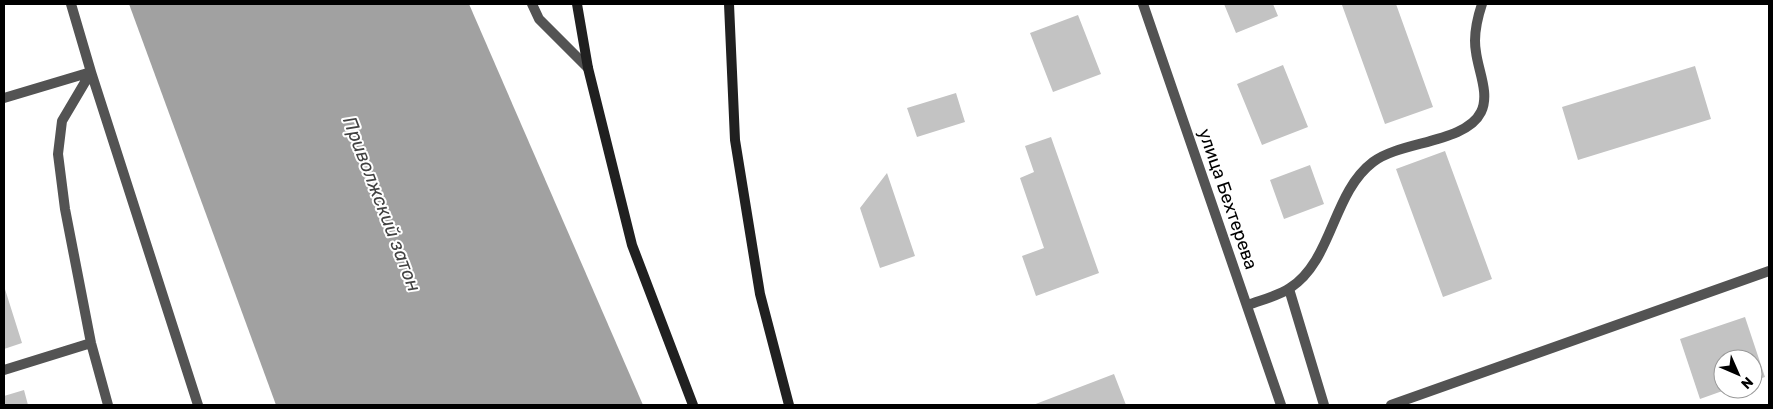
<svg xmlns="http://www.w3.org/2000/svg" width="1773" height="409" font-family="Rubik,sans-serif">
  <rect width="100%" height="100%" fill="#fff"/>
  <!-- water -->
  <path fill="#a1a1a1" d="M129 4H469L643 405H276Z"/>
  <!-- building -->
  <path fill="#c3c3c3" d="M1224 4H1273L1278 16 1236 33Z
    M1345 4H1396L1433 107 1385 124 1342 5Z
    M1078 15 1101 74 1053 92 1030 33Z
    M1283 65 1308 127 1262 145 1237 84Z
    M1695 66 1711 119 1578 160 1562 107Z
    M956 93 965 122 917 137 907 108Z
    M1051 137 1099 273 1036 296 1022 256 1044 248 1020 178 1034 172 1025 146Z
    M1445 151 1492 279 1443 297 1396 169Z
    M1310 165 1324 204 1284 219 1270 180Z
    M887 173 915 256 880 268 860 208Z
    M4 286 22 343 4 349Z
    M1745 317 1765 377 1753 381V359H1723V389H1728L1700 399 1680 339Z
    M1114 374 1126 405H1033Z
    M24 390 28 405H4V396Z"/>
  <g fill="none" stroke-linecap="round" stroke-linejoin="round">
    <!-- street -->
    <path stroke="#535353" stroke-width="10" d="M71 4 91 72 62 121 58 154 65 209 91 343 108 405
      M532 4 539 19 588 68
      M1143 4 1281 405
      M4 98 91 72 198 405
      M1289 289 1324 405
      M1248 305C1261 300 1278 296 1290 288 1333 260 1332 193 1373 162 1400 141 1466 143 1481 112 1490 94 1478 70 1476 52 1473 36 1477 19 1482 4
      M4 370 91 343
      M1391 405 1769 271"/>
    <!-- secondary -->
    <path stroke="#202020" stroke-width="10" d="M577 4 588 68 632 245 693 405
      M729 4 735 140 760 294 789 405"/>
  </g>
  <g text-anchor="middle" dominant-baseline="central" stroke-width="4" stroke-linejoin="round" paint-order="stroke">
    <!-- street labels -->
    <g font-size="18" fill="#000" stroke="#fff">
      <text transform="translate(1228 199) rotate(71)">улица Бехтерева</text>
    </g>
    <!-- water labels -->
    <g font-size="19" font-style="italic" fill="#424242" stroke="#fff">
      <text transform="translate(382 204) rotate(69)">Приволжский затон</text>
    </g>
  </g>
  <!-- border -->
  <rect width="1773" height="409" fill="none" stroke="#000000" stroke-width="10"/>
  <!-- north arrow -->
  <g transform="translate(1738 374) rotate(135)"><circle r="24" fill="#ffffff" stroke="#999999"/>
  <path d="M0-4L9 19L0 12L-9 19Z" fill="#000000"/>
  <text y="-8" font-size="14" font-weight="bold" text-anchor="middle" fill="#000000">N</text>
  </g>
</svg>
